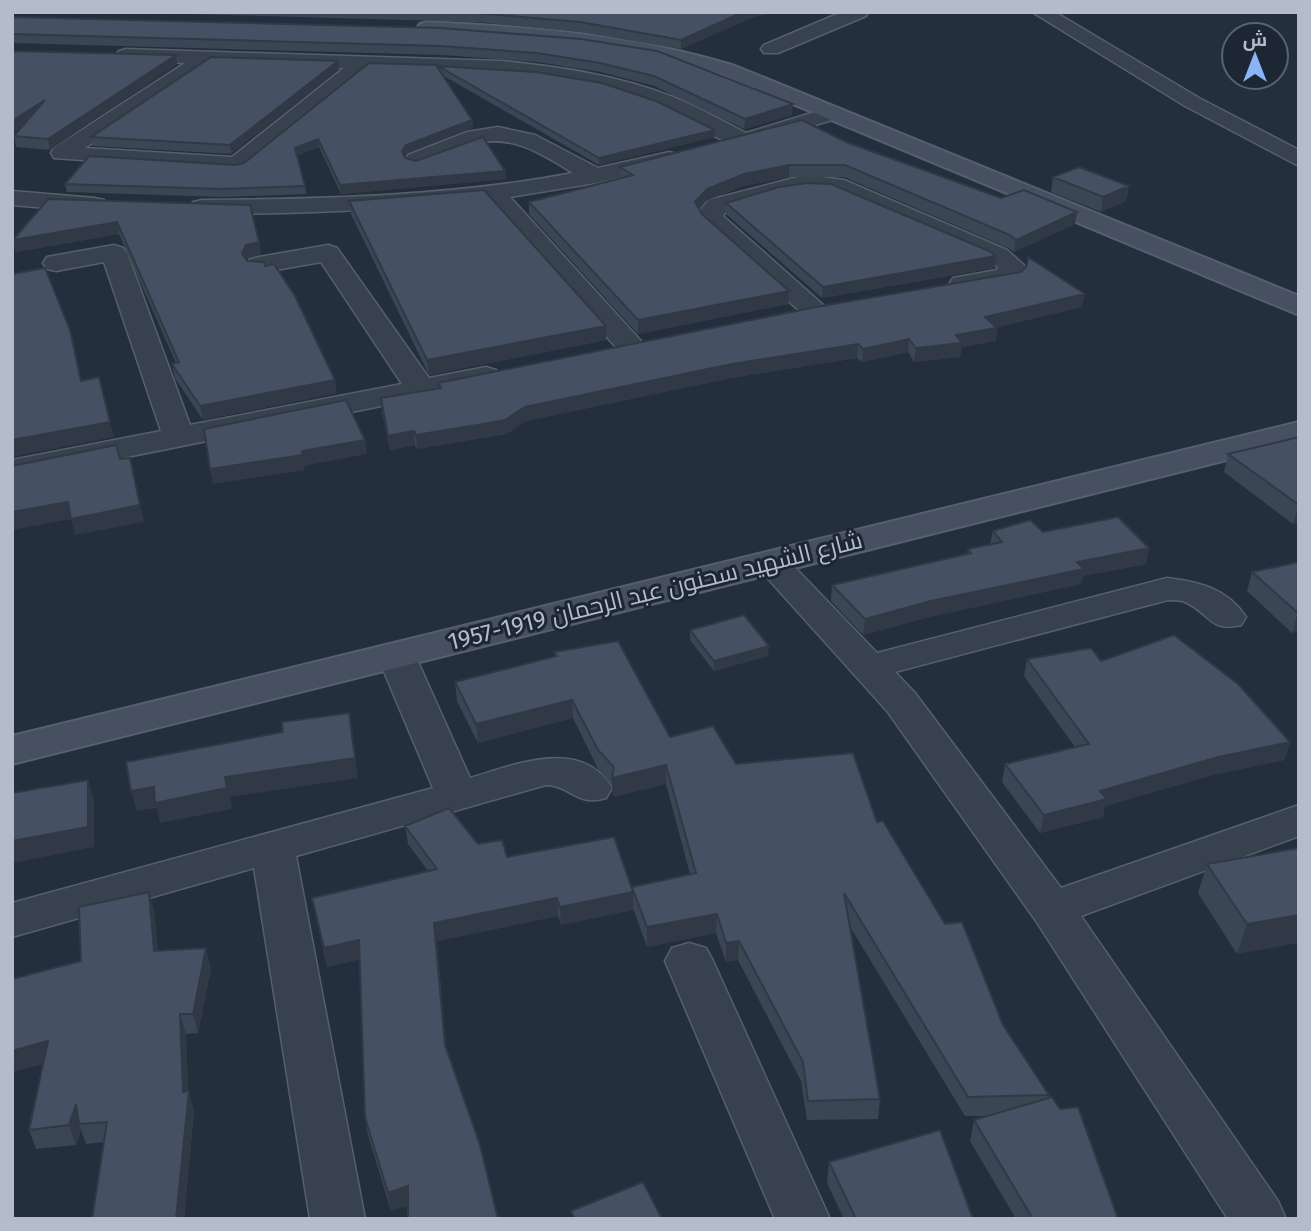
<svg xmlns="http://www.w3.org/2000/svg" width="1311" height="1231" font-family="'Fira Sans',Cairo,sans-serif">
  <rect width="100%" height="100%" fill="#242f3e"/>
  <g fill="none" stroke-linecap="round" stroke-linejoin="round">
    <defs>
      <path id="street" d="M842 12H868L866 16 778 53H764L761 49 764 45Z
        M1032 12H1055L1199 98 1299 150V166L1185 106Z
        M126 49 502 61C560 67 618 75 673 97 698 107 722 121 746 133L831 107 839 108 842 113 839 118 742 147C708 138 672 109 635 97 549 70 457 72 368 69L245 169 237 171 54 158 51 153 54 148 185 63 119 59 116 55 119 51ZM210 64 344 68 232 157 85 148Z
        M498 127 535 135 598 168 669 152 677 154 680 159 677 164 595 183 510 197 641 341 645 347 641 353 631 356 621 353 486 200C392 210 297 214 202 214L193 212 190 207 193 202 202 200C326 199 451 196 573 173 542 154 509 132 472 145 453 152 435 162 416 167L408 165 405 160 408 155 467 132Z
        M805 175 844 180 1007 250 1024 265 1023 276 1019 282C999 287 972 295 953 290L949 284 953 278 997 270 998 267 989 260 831 191 805 189 727 210 723 216 829 310 825 316 815 318 805 316 704 225 697 213 709 200Z
        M12 191 95 198 104 200 107 205 104 210 95 212 12 205Z
        M114 245 123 248 127 253 190 425 402 384 321 262 259 273 250 271 246 265 250 259 259 257 328 245 337 248 429 378 486 367 496 370 501 376 496 382 486 385 12 480V460L161 431 104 262 56 271 47 269 43 263 47 257Z
        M771 551 783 555 877 653 1167 578C1199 582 1227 588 1246 617L1241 625C1209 633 1209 612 1185 602 1180 600 1173 600 1168 600L895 672 915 693 1061 888 1299 805V836L1081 916 1278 1201 1286 1219H1228L1036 921 887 711 753 562 759 555Z
        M396 643 409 647 415 655 470 778C515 765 581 736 612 788L606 798C576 807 572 786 546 785L296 856 365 1219H310L254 868 12 937V903L433 788 377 655 383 647Z
        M689 943 706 948 713 961 830 1219H775L665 961 672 948Z"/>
      <path id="secondary" d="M427 22C532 27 634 35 735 66L1299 296V315L721 74C660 56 600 45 537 40 502 38 453 40 420 32L417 28 420 24Z
        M1299 422V442L12 764V736Z"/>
    </defs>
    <!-- street casing -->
    <use href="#street" stroke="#565f6c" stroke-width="3"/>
    <!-- secondary casing -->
    <use href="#secondary" stroke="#565f6c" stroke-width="4"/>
    <!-- street -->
    <use href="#street" fill="#38414e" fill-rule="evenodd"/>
    <!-- secondary -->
    <use href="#secondary" fill="#465061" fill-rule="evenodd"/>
  </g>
  <!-- wall -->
  <path fill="#3b4654" d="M116 12H777L753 17 681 49 580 32 478 22Z
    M12 17 581 39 792 115 744 129 654 86 601 72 537 62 442 55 12 43Z
    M12 51 176 55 177 64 50 150 16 147 14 136 22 127 12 133Z
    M438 66 715 130V137L599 165 442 75 472 120 473 128 407 153 404 156 405 158 416 161 505 171 506 179 341 194 319 147 297 155 305 186 306 194 223 197 67 192 65 184 235 165 244 163 438 68Z
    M339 69 231 154 93 146 91 137Z
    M846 142 1001 198 1077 212 1075 224 1014 252 1008 248 844 177H789L743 186 706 201 699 209 702 214 789 291 788 304 638 334 529 214V202L620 178V167Z
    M1053 177 1129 186 1126 201 1101 212 1051 192Z
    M48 199 259 242 261 254 248 258 247 260 265 266 337 393 203 420 175 378 172 364 176 363 119 234 16 252 13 240Z
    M349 201 606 326V340L429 375 351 214Z
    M726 203 996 256 995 268 822 298 726 214Z
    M1082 307 997 327 996 341 962 347 960 357 914 362 908 352 862 362 857 358 731 378 526 421 506 434 417 449 415 445 390 450 382 412 381 398 439 388 438 383Z
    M1299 437V522L1293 524 1224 472 1228 454Z
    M993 531 1043 532 1149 548 1146 564 1083 576 1081 584 929 617 863 635 831 601 832 585 967 554 968 549 990 544Z
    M1299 562V631L1292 633 1247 591 1252 572Z
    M690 630 768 656 714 671 690 640Z
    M554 652 670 737 877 822 1003 1025 1049 1095V1098L1118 1219H1016L970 1141 974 1120 988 1116H965L849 925 880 1099 878 1119 807 1120 801 1081 738 960 726 962 716 933 647 947 633 908V910L561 925 558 916 437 941 446 1048 408 1205 391 1211 368 1135 365 1117 360 959 327 967 312 898 428 871 408 844 405 826 478 844 507 857 632 890V887L690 874 666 784 613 797 612 785 598 769 573 718 478 743 457 701 455 682 555 657Z
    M1027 659 1101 661 1290 742 1284 760 1213 775 1105 806 1103 817 1040 833 1002 782 1005 764 1075 747 1024 676Z
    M1299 848 1237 954 1198 893 1207 864Z
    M154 911 158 951 211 968 198 1033 186 1034 188 1091 194 1111 184 1219H92L104 1142 86 1144 81 1130 76 1145 36 1149 29 1130 43 1064 12 1072 81 961Z
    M829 1162 973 1219H844L827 1183Z"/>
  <!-- shaded-wall -->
  <path fill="#303945" d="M743 12H777L753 17 681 49V40Z
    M176 55 177 64 50 150 48 139Z
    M338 61 339 69 231 154 230 145Z
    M45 100 48 110 12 133V121Z
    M793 104 792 115 744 129 745 119Z
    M472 120 473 128 407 153 403 159 402 151 406 145Z
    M715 130V137L599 165V158Z
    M318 139 319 147 296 156 295 148Z
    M789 165V177L743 186 706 201 695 214V202L707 189 744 174Z
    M505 171 506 179 341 194 340 185Z
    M1129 186 1126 201 1101 212 1103 197Z
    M1077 212 1075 224 1014 252 1016 240Z
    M117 222 119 234 16 252 13 240Z
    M259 242 261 254 248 258 244 266 242 254 246 245Z
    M996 256 995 268 822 298 823 287Z
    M789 291 788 304 638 334V320Z
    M1085 294 1082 307 987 330 997 328 996 341 962 347 960 357 914 362 916 348 985 317Z
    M606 326V340L429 375 427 360Z
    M909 339 908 352 862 362 863 349Z
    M858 344 857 358 731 378 526 421 506 434 417 449 416 435 525 407 732 364Z
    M335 380 337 393 203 420 200 406Z
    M110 422 114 437 12 457V440Z
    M414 431 415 445 390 450 388 436Z
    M365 440 367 454 304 466 305 470 213 484 210 469Z
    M130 458 144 522 75 535 71 519 12 530V512Z
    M1299 505V522L1293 524Z
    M1149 548 1146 564 1083 576 1081 584 929 617 863 635 865 619 1077 562Z
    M1298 613 1299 631 1292 633Z
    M769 646 768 656 714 671V661Z
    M572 700 573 718 478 743 476 724Z
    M349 713 358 778 230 797 232 809 160 823 157 808 137 811 131 791 225 777Z
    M1290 742 1284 760 1213 775 1105 806 1103 817 1040 833 1044 815 1100 791 1218 757Z
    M666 765V784L613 797 612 778Z
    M88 780 94 800V847L13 863 12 841Z
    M149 892 154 911 160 971 154 951Z
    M633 892V910L561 925 560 907Z
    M557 898 558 916 437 941 447 1064 434 923Z
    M717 914 716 933 647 947V927Z
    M1299 915V943L1237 954 1247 924Z
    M359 940 362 958 327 967 324 948Z
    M739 941 738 960 726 962V943Z
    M206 948 211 968 198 1033 193 1014Z
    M180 1014 186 1034 188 1096 189 1091 194 1111 184 1219H176L183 1092Z
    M48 1041 55 1061 12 1072V1051Z
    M76 1104 79 1124 81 1130 76 1145 69 1125Z
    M408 1186 411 1205 391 1211 388 1193Z"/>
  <!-- building -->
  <path fill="#455162" stroke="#303945" stroke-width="2" d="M451 12H743L681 40 580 22 477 13Z
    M12 17 441 28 581 39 657 51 793 104 745 119 654 76 600 63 537 53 441 46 12 34Z
    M12 51 176 55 48 139 14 136 45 100 12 121Z
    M211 57 338 61 230 145 91 137Z
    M369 63 436 65 472 120 406 145 402 151 405 158 416 161 483 137 505 171 340 185 318 139 295 148 305 186 222 189 65 184 89 156 235 165 244 163Z
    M438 66 536 72 602 83 656 101 715 130 599 158Z
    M802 120 846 142 1001 198 1024 190 1077 212 1016 240 1010 235 845 165H789L744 174 707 189 695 202 702 214 789 291 638 320 529 202 633 175 620 167Z
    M1079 167 1129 186 1103 197 1053 177Z
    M807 183 831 184 989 251 996 256 823 287 726 203 779 187Z
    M484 190 606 326 427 360 349 201Z
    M48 199 250 205 259 242 246 245 242 254 247 261 264 262 265 266 274 264 295 296 335 380 200 406 172 364 179 362 117 222 13 240Z
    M1028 257 1085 294 985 317 997 328 956 335 962 343 916 348 909 339 863 349 858 344 732 364 525 407 505 420 489 423 416 435 414 431 388 436 381 398 441 388 438 383 816 307 1021 272 1027 265Z
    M45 268 70 330 81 381 99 377 110 422 12 440V274Z
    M346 400 365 440 302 451 303 455 210 469 204 429Z
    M1299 437V505L1228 454Z
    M116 445 120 459 130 458 140 505 71 519 68 502 12 512V466Z
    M1118 517 1149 548 1077 562 1084 569 931 601 865 619 832 585 971 553 968 549 1002 542 993 531 1030 520 1043 532Z
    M1299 562V613H1298L1252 572Z
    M744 615 769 646 714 661 690 630Z
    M1174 635 1238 684 1290 742 1218 757 1100 791 1107 799 1044 815 1005 764 1089 744 1027 659 1091 648 1101 661Z
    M618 641 670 737 713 726 736 764 853 753 877 822 883 821 945 924 962 922 1003 1025 1049 1095 968 1097 844 893 880 1099 808 1101 803 1062 739 941 726 943 717 914 647 927 632 887 696 873 666 765 612 778 614 767 598 750 572 700 476 724 455 682 557 656 554 652Z
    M349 713 355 758 225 777 227 788 155 803 154 787 131 791 126 762 283 732 282 722Z
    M88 780V827L12 841V793Z
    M449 808 478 844 502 840 507 857 614 837 633 892 560 907 557 898 434 923 445 1045 480 1145 498 1219H408V1186L388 1193 365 1117 359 940 324 948 312 898 437 869 405 826Z
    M1299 848V915L1247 924 1207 864Z
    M149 892 154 951 206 948 193 1014H180L183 1092 189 1091 176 1219H92L107 1122 79 1124 76 1104 69 1125 29 1130 48 1041 12 1051V979L81 961 79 907Z
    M1052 1097 1060 1109 1078 1107 1118 1219H1033L974 1120Z
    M940 1130 973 1219H856L829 1162Z
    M643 1182 662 1219H575L571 1211Z"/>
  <g text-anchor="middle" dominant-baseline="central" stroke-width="6" stroke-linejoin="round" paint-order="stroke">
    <!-- street labels -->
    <g font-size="24" fill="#b4bcc9" stroke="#1d2633">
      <text transform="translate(655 591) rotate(-14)">شارع الشهيد سحنون عبد الرحمان 1919-1957</text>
    </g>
  </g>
  <!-- border -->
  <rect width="1311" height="1231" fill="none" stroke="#b4bcc9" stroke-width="28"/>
  <!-- north arrow -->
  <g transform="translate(1255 56)"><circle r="33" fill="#1d2633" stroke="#59626f" stroke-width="2"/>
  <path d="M0-5L12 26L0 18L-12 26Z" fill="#8ab4f8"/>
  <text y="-10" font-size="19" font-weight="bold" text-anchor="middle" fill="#b4bcc9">ش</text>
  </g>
</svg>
